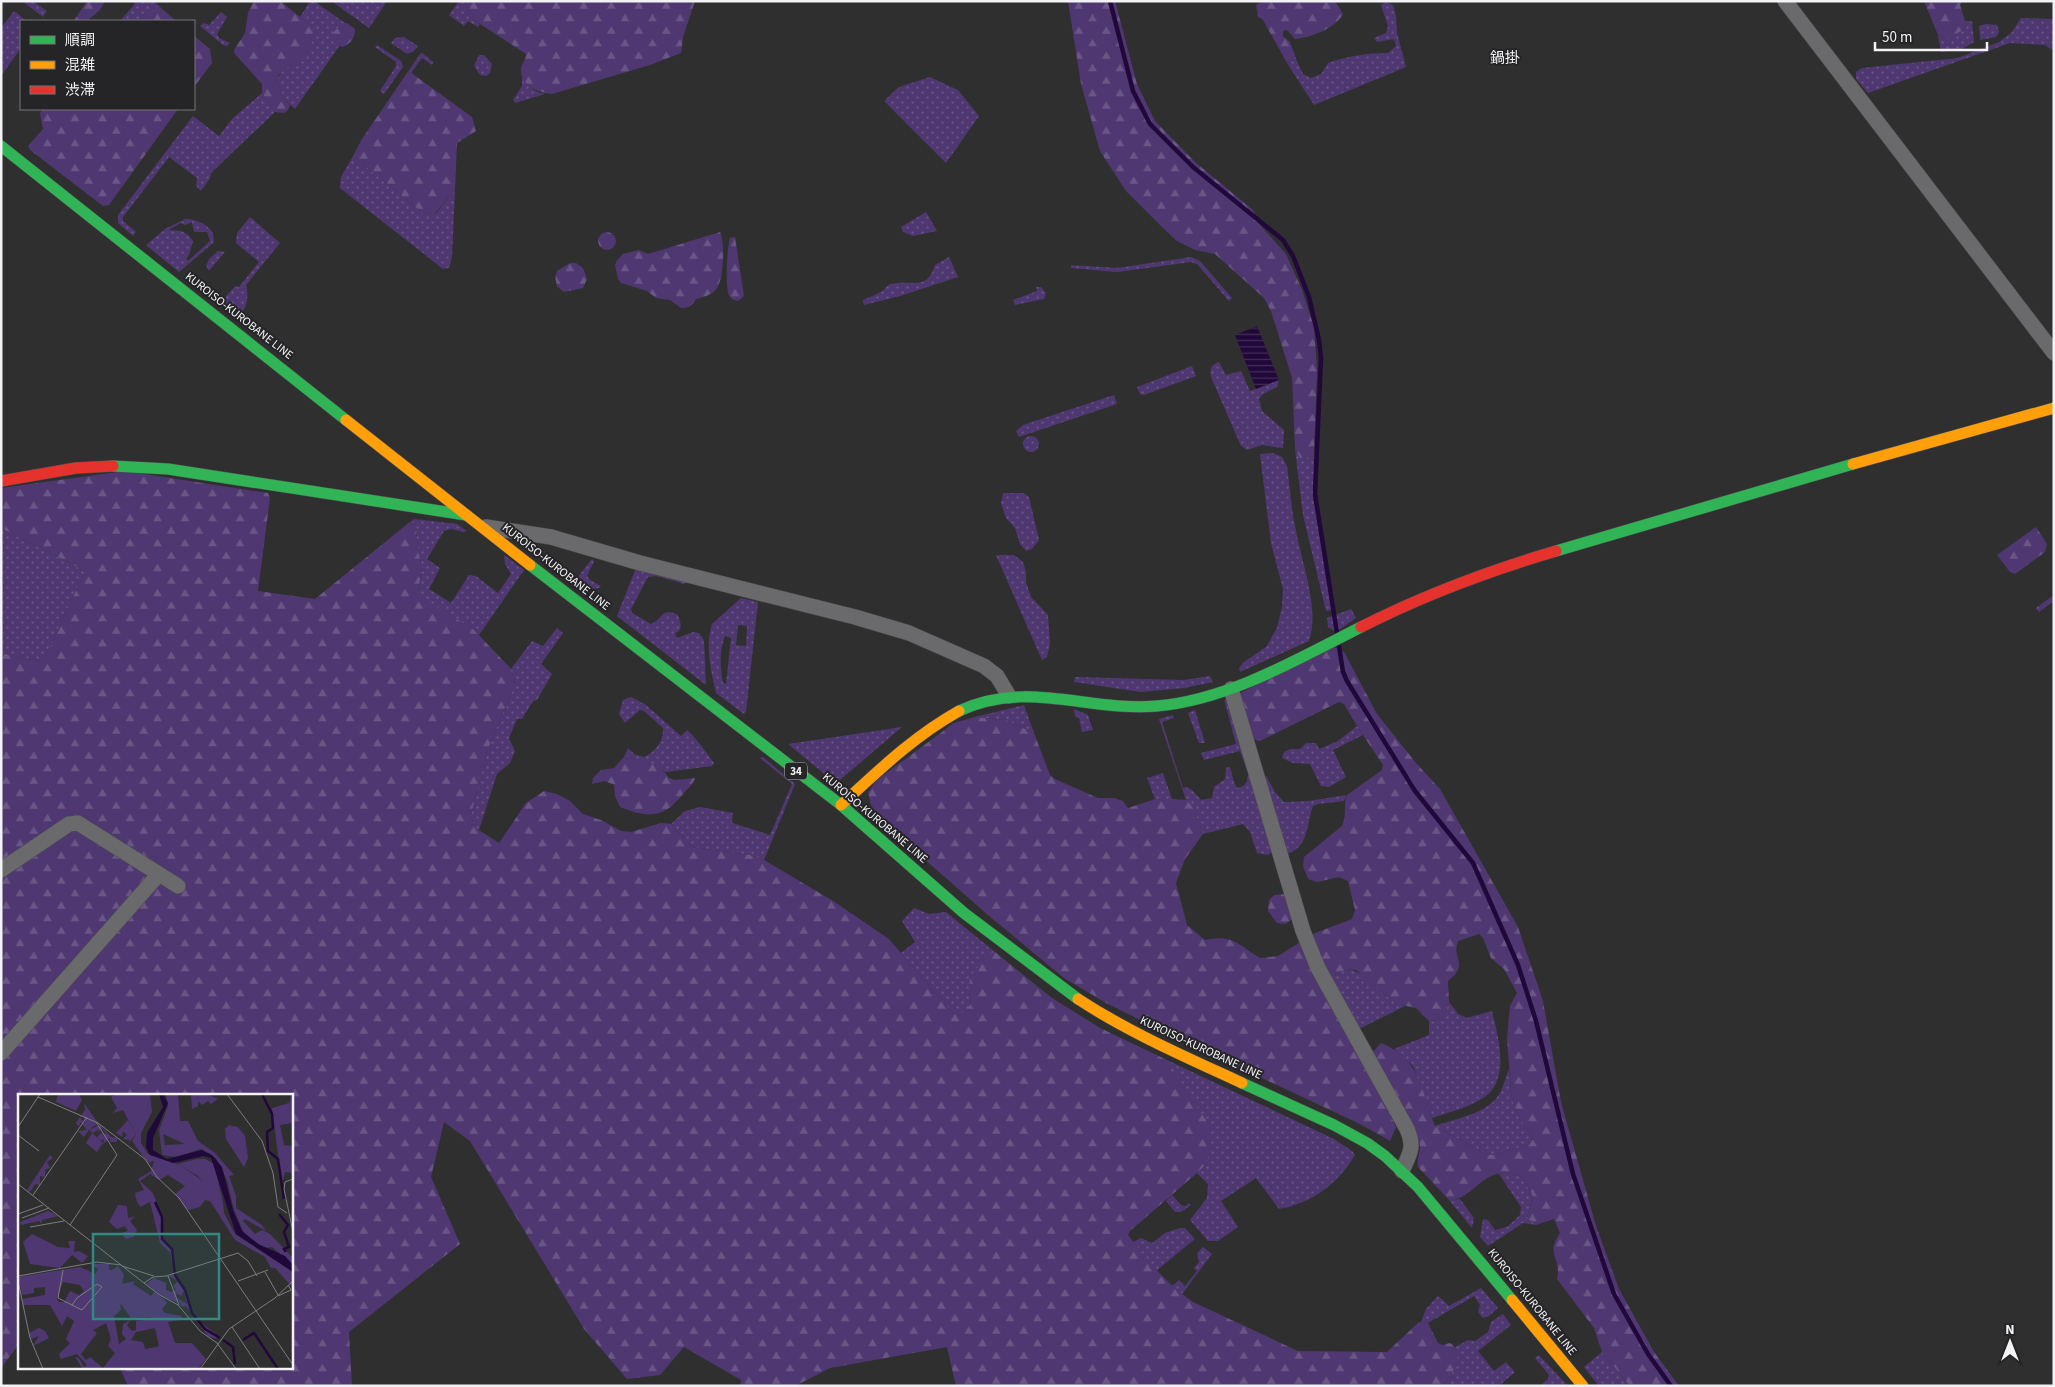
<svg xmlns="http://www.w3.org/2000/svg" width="2055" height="1387" font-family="'Source Sans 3','Noto Sans JP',sans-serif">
  <defs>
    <pattern id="green-dots" width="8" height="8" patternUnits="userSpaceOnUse" patternTransform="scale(1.25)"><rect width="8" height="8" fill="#4f3871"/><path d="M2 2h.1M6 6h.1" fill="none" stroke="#695586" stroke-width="1.8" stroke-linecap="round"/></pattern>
    <pattern id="forest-firs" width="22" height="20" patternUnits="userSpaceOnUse" patternTransform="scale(1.25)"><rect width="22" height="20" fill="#4f3871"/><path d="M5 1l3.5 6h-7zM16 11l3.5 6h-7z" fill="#695586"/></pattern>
    <pattern id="water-rules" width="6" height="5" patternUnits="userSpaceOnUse" patternTransform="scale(1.25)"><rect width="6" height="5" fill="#21083a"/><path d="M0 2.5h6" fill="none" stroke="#422c57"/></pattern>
  </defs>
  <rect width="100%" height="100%" fill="#2f2f30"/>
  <!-- green -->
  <path fill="url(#green-dots)" fill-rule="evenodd" d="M22 1H33L47 11 43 17Z
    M134 1H154L160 7 151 9 138 21H120L134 5Z
    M310 1H314L352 28 295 109 285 100 276 80 313 27 300 17Z
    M336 1H387L369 28 334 3Z
    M459 1H464L471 18 480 24 478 27 468 21 464 26 449 15Z
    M1386 2 1393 5 1396 16 1397 33 1406 67 1314 105 1287 63 1296 59 1303 74 1311 78 1321 74 1328 63C1348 56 1368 53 1388 53L1396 46 1394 39 1377 42 1374 38 1386 33 1388 26 1381 5Z
    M14 11 27 21H21V48L1 76V28Z
    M221 12 227 17 217 34 219 38 230 43 227 46 223 45 200 26 204 23 209 25Z
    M2021 18 2054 19V51L2045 45 2010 43 1868 93 1856 79V72L1862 68 1958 58 1999 42 2012 32Z
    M1965 21H1972L1974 42 1960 50 1941 52 1938 35 1945 39 1964 30Z
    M1986 24 1997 25 1999 32 1996 37 1980 40 1979 26Z
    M404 37 418 46 414 51 407 54 391 43 395 38Z
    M377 45 401 61 403 67 384 94 380 91 396 66V62L375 47Z
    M422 53 433 62 432 65 422 58 411 73H407L420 54Z
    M479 55H484L492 64 490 73 486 76 480 75 474 66Z
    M522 77C527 85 535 93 545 94L515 103 513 100 522 86Z
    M930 77 958 90 979 116 946 163 884 101 899 87Z
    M262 93 275 112 211 173 210 178 201 191 196 186 197 178 169 157 123 217V221L136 232 133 236 118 223V215L193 116 219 136 232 119Z
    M353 156 424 214 436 213 455 190 452 257 449 268 443 269 340 188 341 177Z
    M926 212 937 231 913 236 903 232 901 227Z
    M250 217 280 243 246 285C249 297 247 306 240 316L222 301 235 286 239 287 259 262 236 243 237 233Z
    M185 219C198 219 218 228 213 243L179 272 146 245 165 229ZM192 222 194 232H207L210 241 188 261 186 258 189 255 193 241C186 230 180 231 169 230L181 223 185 225Z
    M218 251 225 252 209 271 206 265 210 258Z
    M949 257 958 277 900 296 864 305 863 300C869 297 876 295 882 291 885 289 887 285 891 284 911 279 927 292 935 265Z
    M1191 257 1200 261 1232 298 1229 301 1197 264 1191 262 1117 272 1071 268V265L1117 268Z
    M1036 287H1041L1046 293 1044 299 1015 305 1013 300 1037 291Z
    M1219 362 1226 375 1241 371 1250 391 1279 380 1277 387 1263 394 1259 399 1262 411 1284 430 1283 448 1262 445 1247 450 1241 446 1211 377C1210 368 1210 366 1219 362Z
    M1192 366 1196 376 1144 395 1140 394 1137 387Z
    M1114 395 1117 404 1019 437 1016 431 1023 425Z
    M1023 444a8 8 0 1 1 16 0a8 8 0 1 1-16 0Z
    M1295 449 1300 458 1310 457 1314 452 1313 497 1332 610 1326 611 1303 515Z
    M1273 453 1282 457 1287 466C1290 487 1291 509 1296 531 1302 564 1320 609 1309 641L1240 672 1239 668 1244 662 1266 647 1277 628 1282 607 1283 589 1271 543 1260 454Z
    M1003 493H1023L1029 497 1039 540 1032 549 1026 551 1020 544 1015 528 1006 518 1001 503Z
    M414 519 457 524 467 531 464 532 451 529 444 531 427 559 440 568 429 589 451 603 469 575 476 576 498 593 511 574 505 564 504 555 524 570 479 635 473 629 421 598 418 593 422 567 418 551 416 526 411 521Z
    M1 528 85 571 43 662 1 653Z
    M996 555H1014L1023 562 1026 572V582L1031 597 1048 615 1050 644 1047 657 1042 660Z
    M592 559 594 561 587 576 590 580 601 586 599 588 591 589 587 594 573 583Z
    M636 568 687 581 685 584 656 576 648 577 631 609 632 613 651 624C664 619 660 607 678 615 681 623 683 629 675 634L677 638 693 632 699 633 704 640 706 685 617 616Z
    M2054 595V601L2039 612 2036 608Z
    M741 598 758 602 746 712 744 714 716 693C711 672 705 645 712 624ZM738 625 747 626 746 646 736 645ZM725 636 731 638 726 684 723 683C720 666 719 652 725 636Z
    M1351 609 1356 618 1336 632 1328 627 1327 618Z
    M557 628 563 633 541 664 552 674 537 700 533 701 522 719H517L509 738 515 751 510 763 497 774 479 830 474 827 471 815 487 751 515 683 513 671 511 669 532 641 543 646Z
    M1210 676 1213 682 1184 688 1141 692 1074 682 1075 677 1184 680Z
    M631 697 646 705 681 736 687 730C698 740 705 751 714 763L712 766 666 772C652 764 640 758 624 757L628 748 634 754 644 757C655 752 664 741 663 728L644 711 640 710 625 723 619 714 623 700Z
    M1224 699 1230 703 1249 767 1246 768 1240 751 1204 760 1201 753 1236 744Z
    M1024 705 1034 733 1006 720 975 717Z
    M1074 709 1088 715 1093 730 1082 732 1079 718 1075 716Z
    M1195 710 1205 743H1199L1188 713Z
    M1173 715 1174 718 1162 722 1183 788 1186 787 1192 790 1201 800 1212 798 1214 787 1225 779 1226 768 1230 767 1234 782 1237 788C1245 786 1247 784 1248 775L1250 774 1272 852 1268 855 1257 853 1250 832 1243 824 1203 834 1193 807 1188 803 1155 799 1147 778 1163 773 1172 799 1186 800 1159 719Z
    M1357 726 1363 735 1333 750 1346 777 1329 787 1321 786 1310 764 1293 763 1282 758 1284 752 1290 749H1300L1306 743H1316L1319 749 1338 741Z
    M902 727 840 780H832L788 744Z
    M763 757 795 784 764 860 750 855 692 847 671 824 685 811 700 807 733 813 732 823 770 835 792 784 760 758Z
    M1263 776H1266L1275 792 1284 802 1308 801 1347 795 1344 801 1318 804 1313 806C1306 825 1309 847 1287 854Z
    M914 908 929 914 946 912 995 952 969 990 971 1005 959 1016 950 1010 901 953 915 942 902 921Z
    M1347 969C1370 972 1382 1001 1405 1006L1359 1029 1327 979Z
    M1449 1002 1458 1014 1467 1018 1492 1011C1498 1036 1510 1077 1486 1096 1471 1107 1450 1112 1432 1118L1413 1066 1394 1049 1429 1035V1021L1436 1020 1445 1014Z
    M1167 1060 1334 1139 1352 1151 1355 1155C1338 1184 1312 1203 1279 1209L1256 1178 1221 1201 1238 1227 1218 1241H1208L1190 1220 1207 1198 1208 1184 1197 1173 1207 1163Z
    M1509 1069 1512 1100 1520 1118 1533 1139 1529 1145 1491 1155 1482 1152 1435 1126C1456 1118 1490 1114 1501 1091 1504 1084 1506 1076 1509 1069Z
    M1507 1173 1521 1176 1533 1196 1527 1217 1536 1225 1523 1223 1488 1246 1480 1237 1483 1219 1488 1220 1495 1230 1507 1227 1520 1215 1521 1207 1499 1174Z
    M1172 1195 1181 1205 1186 1206 1189 1203 1191 1205 1181 1212H1175L1166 1201Z
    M1460 1199 1474 1218 1472 1228 1449 1200Z
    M1180 1228H1185L1195 1239 1156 1271 1133 1242 1141 1238 1152 1243 1165 1233Z
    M1203 1247 1212 1254 1182 1294 1172 1286 1179 1280 1185 1286 1197 1271 1194 1268 1199 1262 1197 1253Z
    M1481 1288 1498 1308 1489 1316 1483 1318 1478 1312 1480 1305 1474 1296 1428 1323 1421 1322 1426 1309 1438 1296 1449 1306Z
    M1503 1314 1511 1325 1478 1351 1494 1371 1506 1362 1515 1372 1499 1386H1443C1453 1372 1460 1363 1455 1347L1468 1340 1475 1341 1488 1332 1491 1322Z
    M1602 1352 1630 1386H1599L1584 1367Z
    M1539 1355 1568 1386H1540L1548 1379 1549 1375 1535 1358Z"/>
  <!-- forest -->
  <path fill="url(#forest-firs)" d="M87 1H105L100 10 87 21H77L75 19Z
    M254 1H280L313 27 316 35C311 45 303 58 294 64 285 71 282 68 276 80L285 100 290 105 288 110 284 113 275 112 262 93V84L234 53V50L245 33 248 13Z
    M464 1H695L683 37 681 53 650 65 552 94C539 93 520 86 521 69 521 64 526 60 526 54L471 18Z
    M1068 1H1115L1137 84 1155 121 1195 162 1253 210 1260 225 1286 254 1302 290 1314 327 1317 370 1314 452 1310 457 1300 458 1295 449 1292 378 1271 311 1264 298 1215 254 1195 250 1177 241 1166 231 1126 191 1100 151 1081 84Z
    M1263 1H1335L1343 14C1336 28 1310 38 1295 39L1287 30 1283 31V36L1290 42 1296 59 1287 63 1263 20 1258 16 1256 5Z
    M1924 1H1963L1960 5 1965 21 1964 30 1945 39 1938 35Z
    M160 7 176 21H138L151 9Z
    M342 23H347L355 29C355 38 351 43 343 47L335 45 333 42V33Z
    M194 36 210 49 212 63 194 87Z
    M410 72 472 117 476 131 457 143 455 190 435 213 424 214 353 156 362 139 407 73Z
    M43 109H178L109 205 103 206 30 150 28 146 43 129 40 113Z
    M720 232C725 242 724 278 717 288 712 295 704 297 696 299 692 306 689 308 681 308L670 300 656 298 647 291 621 283 618 279 615 265 617 260 623 254 639 250 648 254Z
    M598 241a9 9 0 1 1 18 0a9 9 0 1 1-18 0Z
    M735 237 744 296 738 301C734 300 731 299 729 295 725 286 727 248 730 238Z
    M570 263H576L583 268 587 279 583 288 564 292 557 286 555 277 557 271Z
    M125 471 268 493 270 498 258 591 315 599 411 521 416 526 418 551 422 567 418 592 421 597 473 629 513 671 515 683 487 751 471 815 474 827 499 843 526 803 544 791 557 794 570 801 583 814 601 820 621 831 631 832 661 823 671 824 692 847 750 855 764 860 833 901 889 939 950 1010 959 1016 971 1004 969 990 970 977 987 955 995 952 1052 998 1100 1028 1167 1060 1209 1125 1212 1138 1207 1163 1197 1173 1130 1231 1128 1235C1147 1261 1167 1284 1193 1302L1298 1351 1387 1352 1419 1322 1428 1323 1438 1343 1442 1345 1450 1343C1467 1355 1452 1373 1443 1386H956L947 1347 830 1368 795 1386H740L741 1380 684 1347 660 1375 627 1379 584 1329 470 1141 444 1122 431 1177 460 1244 349 1332 352 1386H128L120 1368H291V1096H19V1344L1 1368V653L43 662 85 571 1 528V488Z
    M2036 527 2047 544 2045 552 2015 574 2010 572 1997 555Z
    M1334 647 1344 652 1377 714 1416 763 1440 789 1518 927 1543 1001 1561 1102 1596 1226 1619 1289 1654 1352 1679 1386H1630L1602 1352 1594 1328 1557 1279C1562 1258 1545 1255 1560 1233L1554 1219 1536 1225 1527 1218 1533 1196 1521 1176C1513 1174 1505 1172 1497 1174 1479 1178 1469 1200 1449 1200L1418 1167C1416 1160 1420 1154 1420 1147 1419 1129 1383 1072 1372 1053L1381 1043C1422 1060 1420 1090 1435 1126L1482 1152 1491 1155 1529 1145 1533 1139 1520 1118 1512 1100 1507 1039 1510 1006 1517 993 1504 969 1491 958 1483 938 1479 934 1458 941C1451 960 1470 963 1448 981L1449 1002 1445 1014 1436 1020 1429 1021 1416 1008 1396 1004 1356 970 1347 969 1327 979 1396 1127 1390 1141 1362 1125 1179 1039 1106 1003 1064 978 988 915 873 814 868 792 877 780 954 723 975 717 1006 720 1034 733 1050 775 1055 779 1098 798H1114L1123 801 1128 808 1155 799 1188 802 1193 807 1203 834 1185 859 1176 883 1187 925 1205 940C1233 934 1238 945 1260 958L1278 956 1315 933 1352 919 1355 910 1348 881 1339 877 1317 882 1308 879 1303 866 1304 857 1342 826C1347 816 1343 805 1347 795L1382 770 1383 765 1357 726 1344 704 1339 702 1260 741 1250 738 1236 695Z
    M624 757C641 759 660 763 669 778L675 780 695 778C693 785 688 788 683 794 664 819 647 818 620 807L615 796 614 785 605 781 592 784 593 778 601 770 614 768Z
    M1283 894 1288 896 1294 918 1285 924 1277 923 1268 911 1269 900 1274 895Z"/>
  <!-- water -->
  <path fill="url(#water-rules)" d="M1257 326 1279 380 1256 389 1235 335Z"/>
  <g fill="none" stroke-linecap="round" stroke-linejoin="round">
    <!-- stream -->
    <path stroke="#21083a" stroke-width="4.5" d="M1110 1 1133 91 1150 124 1193 167 1283 240 1293 256 1309 297 1319 340 1321 358 1315 494 1337 633
      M1339 646 1343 672 1347 681 1415 791 1473 863 1518 965 1536 1021 1573 1174 1614 1294 1648 1354 1671 1386"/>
    <defs>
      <path id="street" d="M1785 1 2054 353
        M486 527 551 537 640 563 855 617 909 633 984 666 997 676 1009 696
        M1231 689 1303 931 1318 968 1407 1129C1415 1148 1410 1153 1402 1171
        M1 870 69 824 78 823 159 874 1 1053
        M159 874 178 886"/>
      <path id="fast" d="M1 146 346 420
        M113 466 168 469 466 515
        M1556 551 1853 464
        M530 565 841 805 964 913 1078 999
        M959 711C1027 679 1088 712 1157 706 1228 700 1298 659 1361 627
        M1242 1083 1334 1125 1367 1143 1385 1156 1418 1187 1512 1300"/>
      <path id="slow" d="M346 420 530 565
        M1853 464 2054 408
        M841 805C878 771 914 736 959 711
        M1078 999C1130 1033 1186 1057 1242 1083
        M1512 1300 1583 1386"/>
      <path id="jam" d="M1 481 76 468 113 466
        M1361 627C1424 595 1488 571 1556 551"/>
    </defs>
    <!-- street casing -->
    <use href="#street" stroke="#4c4c4d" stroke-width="16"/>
    <!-- fast casing -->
    <use href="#fast" stroke="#4c4c4d" stroke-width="12"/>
    <!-- slow casing -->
    <use href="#slow" stroke="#4c4c4d" stroke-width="12"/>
    <!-- jam casing -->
    <use href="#jam" stroke="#4c4c4d" stroke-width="12"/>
    <!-- street -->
    <use href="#street" stroke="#6a6a6c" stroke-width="15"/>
    <!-- fast -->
    <use href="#fast" stroke="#30b455" stroke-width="11"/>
    <!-- slow -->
    <use href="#slow" stroke="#ff9f0a" stroke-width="11"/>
    <!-- jam -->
    <use href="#jam" stroke="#e5322d" stroke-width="11"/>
  </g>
  <g text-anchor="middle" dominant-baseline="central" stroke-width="4" stroke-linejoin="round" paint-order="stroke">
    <!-- shield labels -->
    <rect fill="#252427" stroke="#b5b4b6" stroke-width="1" x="785" y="762.5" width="22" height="17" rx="4"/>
    <g font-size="11" font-weight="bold" fill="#f3f2f4">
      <text x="796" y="771">34</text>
    </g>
    <!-- street labels -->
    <g font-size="12" fill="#f3f2f4" stroke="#252427">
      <text transform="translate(239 316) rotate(38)">KUROISO-KUROBANE LINE</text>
      <text transform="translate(556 567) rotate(38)">KUROISO-KUROBANE LINE</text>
      <text transform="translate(875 818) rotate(40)">KUROISO-KUROBANE LINE</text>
      <text transform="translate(1201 1048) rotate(25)">KUROISO-KUROBANE LINE</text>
      <text transform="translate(1532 1302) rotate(51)">KUROISO-KUROBANE LINE</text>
    </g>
    <!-- quarter labels -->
    <g font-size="15" fill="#f3f2f4" stroke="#252427">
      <text x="1505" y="58">鍋掛</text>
    </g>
  </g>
  <!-- overview -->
  <g transform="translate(18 1094)">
    <rect width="275" height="275" fill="#2f2f30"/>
    <path d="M62 23 71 36 82 31 93 43 99 44V48H92V44L85 50 86 45 83 47 79 43 83 39 88 40 84 34 79 40 81 35 75 39 71 36 66 43 60 37 69 36 62 28 61 33 58 29ZM110 26 118 40 110 50 112 46 105 45 109 41 105 37 104 43 98 39ZM141 36 144 48 158 63 144 61ZM179 65H187L196 70 205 108 180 82 160 70Z" fill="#4f3871"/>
    <path d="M40 0H61L64 6 58 17 38 8ZM98 0H132L134 18 123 39V49L130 60 162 71 192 92 205 108 206 119 217 140 272 176 275 179V194L257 174H253L247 163 217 146 192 107 187 106 182 113 170 116 157 100 167 92 150 81 141 86 132 80 122 87 135 99 144 124V145L155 157 154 168 152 158 142 149 132 108 122 113 118 105 117 99 126 96 120 85 133 77 136 67 130 69 114 47 118 40 105 16 95 19 99 14 93 3ZM148 0H160L162 27H170L180 47 197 59 216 81 211 82 218 102V114L244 131 248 137 227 125 225 127 237 140 244 136 252 140 275 164V171L254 153 246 154 226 139 216 116 209 86 198 64 183 55 158 63 144 48 141 36 150 12ZM145 40 167 50 147 51ZM173 0H189L200 5 193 10 190 7 184 11 180 7V12L174 15ZM273 0 275 29 262 31 266 51 275 52V79L267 78 264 91 254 14 271 9ZM66 9 80 29 71 36 67 32 66 23H62L67 16ZM211 31 220 33 227 42 230 64 226 73 208 45 207 35ZM74 39 85 49 79 58 68 49ZM32 61 35 64 29 68 32 74 27 76V83L22 82V91L17 90 12 98 9 96ZM100 111 109 112 110 124 117 122 112 127 119 136 116 143 108 145 103 139 110 137 107 132 99 135 91 128ZM30 117 40 122 24 126V130L21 127 3 131 2 128ZM14 140 40 153 52 154 50 147H57L56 158 61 157 70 162 64 169 54 161 42 174 12 170 5 148ZM72 170H91V176H94L100 172 106 181 104 190 117 187 115 190 133 202 136 198 146 205 149 209 144 215 147 219 164 222 162 226 150 228 157 249H174L188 265 180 275H65L57 263 61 264 66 273 69 271 59 260 43 265 41 260 52 249 48 245 56 227 49 222 44 232 32 211H5L4 205 27 201V193L16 194V199L4 201 0 183 62 173 77 180 80 175ZM45 188 62 191 66 197 61 201 52 197 46 208H41L39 205ZM102 209 113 224 133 223V225L118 227V236L114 237 109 231 113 226 105 230 104 240 108 245 101 250 96 222 103 216ZM88 229 93 245 90 252 97 259 85 274 72 263 68 266 63 260 79 239 75 236ZM137 234 141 252 138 253 127 255 125 248 113 246 118 238ZM157 180 168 197 176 223 199 241 198 245 190 242 168 212 164 213 159 204 169 210 166 197 163 202 158 199 160 209 140 200 128 190 136 184 148 189V196L153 198 158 196 155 192 160 187 151 182ZM21 234 27 237 31 244 15 252 21 242 13 245 11 239Z" fill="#4f3871" fill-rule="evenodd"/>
    <path d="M141 0H145L150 9 135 44V56L149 65 184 56 194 61 204 73 215 116 224 137 240 150 267 162 275 171V178L218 140 193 64 185 62 155 69 132 61 128 53 129 39 145 13Z" fill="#21083a"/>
    <path fill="none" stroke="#21083a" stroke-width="2.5" d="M244 0 254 20 255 34 249 38 250 57 260 65 266 105M137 108 144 123V145L154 155 157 181 167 196 174 219 187 235 202 244M261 120 270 131 266 138 271 153 266 155 268 158M205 246 215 253 217 270M225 246 236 239 260 275"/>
    <path fill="none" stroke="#7d7d7e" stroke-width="1" d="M209 0 244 47 255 79 260 113 269 119M20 3 80 29 127 65 139 83 161 104 275 271M0 33 22 0M0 41 21 57M275 85 267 88 266 95 275 138M0 90 140 200 160 211 182 237 199 249 218 275M15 101 69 23M0 120 25 111M4 124 31 114M52 131 99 61 78 28M12 133 46 127M104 172 136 182M45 176 40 204 64 216 84 193 79 190 59 204 54 211M247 178 260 201M0 182 79 168 103 171M150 182 161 211M0 187 12 244 25 275M220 187 250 176M126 189 135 183 148 182 220 159 230 167 239 182M260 202 273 196 270 191M214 233 242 275M182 275 211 235 257 204 275 187"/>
    <path fill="#318982" fill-opacity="0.15" stroke="#318982" stroke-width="2.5" d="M75 140H201V225H75Z"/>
    <rect width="275" height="275" fill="none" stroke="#f3f2f4" stroke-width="2.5"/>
  </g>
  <!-- border -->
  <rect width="2055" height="1387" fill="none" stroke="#f3f2f4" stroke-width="5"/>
  <!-- legend -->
  <rect x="20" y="20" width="175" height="90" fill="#252427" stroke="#777679"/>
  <rect x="30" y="36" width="25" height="8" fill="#30b455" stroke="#777679"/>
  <text x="65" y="45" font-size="15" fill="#f3f2f4">順調</text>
  <rect x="30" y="61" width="25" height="8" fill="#ff9f0a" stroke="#777679"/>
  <text x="65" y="70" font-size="15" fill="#f3f2f4">混雑</text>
  <rect x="30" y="86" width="25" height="8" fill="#e5322d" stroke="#777679"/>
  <text x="65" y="95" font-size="15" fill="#f3f2f4">渋滞</text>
  <!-- north arrow -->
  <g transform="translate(2010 1342)" stroke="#252427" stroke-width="4" paint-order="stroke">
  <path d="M0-4L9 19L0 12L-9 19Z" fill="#f3f2f4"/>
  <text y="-8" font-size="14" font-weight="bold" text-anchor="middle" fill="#f3f2f4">N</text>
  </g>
  <!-- scale -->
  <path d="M1875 42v8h112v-8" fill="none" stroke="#f3f2f4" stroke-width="2.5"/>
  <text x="1882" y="42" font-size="15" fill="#f3f2f4" stroke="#252427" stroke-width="4" paint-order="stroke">50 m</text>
</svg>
